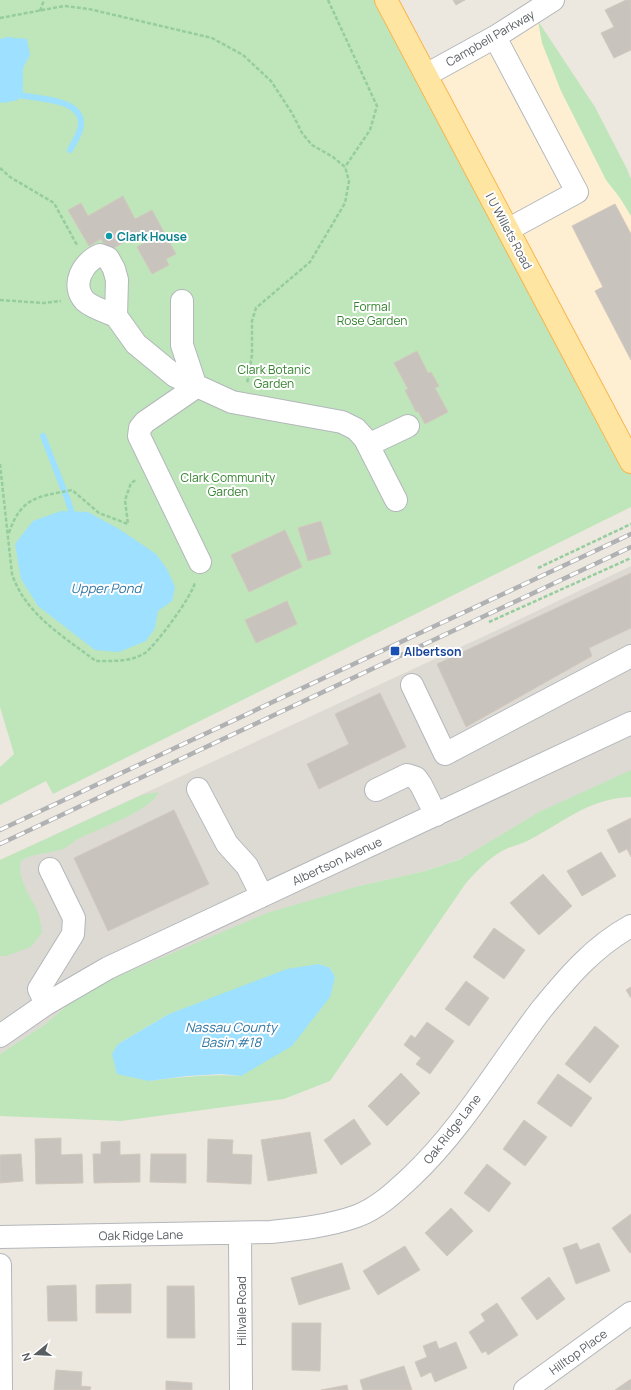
<svg xmlns="http://www.w3.org/2000/svg" width="631" height="1390" font-family="Manrope,sans-serif">
  <rect width="100%" height="100%" fill="#ede8df"/>
  <!-- commercial -->
  <path fill="#ffefd2" d="M534 13 631 202V462L426 75Z"/>
  <!-- industrial -->
  <path fill="#dddad4" d="M631 566V776L489 849 425 871 359 886 71 1002 44 1025 0 1054V860L491 633Z"/>
  <!-- green -->
  <path fill="#bfe6ba" fill-rule="evenodd" d="M0 0H387L631 463V507L53 794 46 781 0 805V767L14 754 0 707Z
    M538 21 595 107 627 169 631 179V216L620 198 606 180 561 91 542 43Z
    M631 770V797C588 799 567 820 531 839 524 843 516 845 508 848 490 856 479 869 466 883L330 1081 284 1099 121 1121 0 1116V1054L44 1025 71 1002 104 982 267 913 359 886 425 871 461 859 539 812ZM319 964 330 968 335 977 241 1076C210 1074 180 1077 149 1081L118 1044 169 1014Z
    M159 792C149 812 100 828 80 838 75 840 70 845 65 848 51 854 34 852 21 861 17 878 29 894 36 908 40 915 41 925 42 933L31 947 6 956H0V860L142 795Z"/>
  <!-- water -->
  <path fill="#9de0ff" d="M7 37 27 39 30 55 23 68V91L18 100 3 103 0 102V39Z
    M61 511 88 512 119 529 156 554 167 569 175 587 172 601 158 611 155 628 146 641 119 652 95 650 38 606 21 579 15 544 33 521Z
    M319 964 330 968 335 977 330 997 292 1046 241 1076 221 1074 187 1076 149 1081 117 1074 112 1054 118 1044 169 1014 287 969Z"/>
  <g fill="none" stroke-linecap="round" stroke-linejoin="round">
    <!-- stream -->
    <path stroke="#9de0ff" stroke-width="6" d="M17 88 20 95C37 99 79 98 81 122 82 131 74 142 70 150
      M43 436 67 498 74 519"/>
  </g>
  <!-- building -->
  <path fill="#c8c3bd" stroke="#d2c9be" d="M453 0H465L456 5Z
    M626 0H631V50L614 58 601 33 614 27 605 10Z
    M123 196 135 219 152 210 176 254 166 259 169 265 152 274 137 247 146 242 141 233 108 251 101 239 89 246 68 210 81 203 88 216Z
    M615 204 631 234V360L595 291 603 287 572 226Z
    M417 351 428 373 431 372 439 386 435 388 448 412 425 424 418 411 416 412 405 390 408 389 394 363Z
    M321 521 331 554 308 561 298 528Z
    M285 530 302 567 249 592 231 555Z
    M631 573V628L589 648 592 656 466 727 437 664Z
    M287 601 297 624 256 643 245 620Z
    M380 693 406 747 319 789 307 764 349 744 335 714Z
    M174 810 209 884 108 931 74 858Z
    M631 818V857L627 849 619 853 607 830Z
    M601 852 616 876 582 896 567 871Z
    M543 874 572 906 539 935 510 903Z
    M494 928 525 950 504 979 473 957Z
    M466 981 489 998 469 1026 445 1009Z
    M631 987V998L626 990Z
    M427 1022 454 1041 430 1074 416 1064 421 1058 404 1045 411 1035 415 1038Z
    M595 1026 619 1046 590 1083 565 1064Z
    M401 1073 420 1093 387 1126 368 1106Z
    M558 1074 592 1098 571 1127 537 1103Z
    M354 1119 371 1144 341 1165 324 1140Z
    M524 1120 547 1137 525 1166 503 1149Z
    M310 1132 317 1173 268 1181 261 1140Z
    M61 1138V1155L82 1154 83 1183 36 1184 35 1139Z
    M208 1139 233 1140 232 1154 252 1155 251 1184 207 1182Z
    M120 1141V1155L140 1154V1182L94 1183 93 1154H101V1142Z
    M21 1154 23 1181 0 1183V1155Z
    M151 1154H186V1183L150 1182Z
    M487 1164 511 1183 489 1212 464 1193Z
    M451 1208 473 1231 447 1256 425 1233Z
    M631 1214V1252L630 1253 612 1228Z
    M577 1243 580 1250 599 1243 610 1271 576 1284 563 1248Z
    M405 1246 420 1270 378 1295 363 1271Z
    M342 1263 350 1289 299 1305 291 1278Z
    M549 1277 565 1299 537 1320 521 1298Z
    M131 1284V1313H96V1285Z
    M76 1285 77 1321H48L47 1286Z
    M167 1286H194L195 1338H167Z
    M497 1303 518 1335 488 1355 486 1351 482 1353 469 1332 485 1321 481 1314Z
    M292 1323H321L320 1371 292 1370Z
    M436 1341 439 1349 456 1342 467 1368 435 1382 431 1372 421 1377 415 1362 427 1357 423 1346Z
    M404 1366 412 1390H363L360 1380Z
    M56 1370 82 1372 81 1386 91 1387 90 1390H54Z
    M631 1379V1390H615Z
    M166 1381 192 1383V1390H166Z
    M347 1385 348 1390H321Z"/>
  <g fill="none" stroke-linecap="round" stroke-linejoin="round">
    <defs>
      <path id="minor" d="M495 37 577 192 509 229
        M426 75 495 37 553 0
        M182 301V345L196 387 145 422 140 428 139 436 200 562
        M116 316C107 312 93 308 85 301 70 285 83 262 100 255L108 258 114 269 117 280 116 316 136 344 175 376 232 402 342 422 356 429 365 439 396 500
        M368 445 408 426
        M412 685 445 754 631 656
        M198 789 227 844 247 866 262 896
        M376 790 407 775 416 778 421 785 436 815
        M46 1004 39 989 73 934 74 918 50 869
        M0 1036 46 1004 108 968 631 723
        M240 1233 241 1390
        M0 1237 271 1232C300 1229 329 1226 357 1216 378 1208 395 1192 411 1177 462 1129 498 1066 541 1010 567 978 594 946 631 926
        M0 1265 1 1390
        M525 1390 631 1313"/>
      <path id="major" d="M386 0 631 462"/>
    </defs>
    <!-- minor casing -->
    <use href="#minor" stroke="#b3b7bb" stroke-width="24"/>
    <!-- major casing -->
    <use href="#major" stroke="#f9b44c" stroke-width="24"/>
    <!-- path -->
    <path stroke="#95cd9e" stroke-width="2.5" stroke-dasharray="4 2" stroke-linecap="butt" d="M328 0 377 106 370 130 345 167
      M40 11 44 0
      M0 18 64 6 89 9 212 38 243 55 271 81 292 113 302 133 312 145 333 157 345 167 349 181 345 203 310 262 256 308 252 321V355L247 384
      M0 168 10 177 54 203 77 245
      M0 300 43 303 61 301
      M0 464 12 574C25 614 64 637 96 661 112 661 131 662 145 653 156 645 193 595 195 582
      M9 533C21 497 37 497 72 490L99 513 128 524 125 500 131 483 136 480
      M538 568 631 524
      M489 622 631 558"/>
    <!-- minor -->
    <use href="#minor" stroke="#fff" stroke-width="22"/>
    <!-- major -->
    <use href="#major" stroke="#ffe5a2" stroke-width="22"/>
    <defs>
      <path id="rail" d="M0 830 631 534
        M0 844 631 547"/>
    </defs>
    <!-- rail casing -->
    <use href="#rail" stroke="#b0b1b2" stroke-width="4.5"/>
    <!-- rail -->
    <use href="#rail" stroke="#fff" stroke-width="3" stroke-dasharray="9" stroke-linecap="butt"/>
  </g>
  <!-- markers -->
  <circle fill="#0f9aa8" stroke="#fff" stroke-width="1.5" cx="109" cy="236" r="4"/>
  <rect fill="#1a4fb4" stroke="#fff" stroke-width="1.5" x="390" y="646" width="10" height="10" rx="2"/>
  <g text-anchor="middle" dominant-baseline="central" stroke-width="4" stroke-linejoin="round" paint-order="stroke">
    <!-- street labels -->
    <g font-size="12" fill="#585e62" stroke="#fff">
      <text transform="translate(490 38) rotate(-30)">Campbell Parkway</text>
      <text transform="translate(509 231) rotate(62)">I U Willets Road</text>
      <text transform="translate(337 861) rotate(-25)">Albertson Avenue</text>
      <text transform="translate(452 1129) rotate(-52)">Oak Ridge Lane</text>
      <text transform="translate(141 1235) rotate(-1)">Oak Ridge Lane</text>
      <text transform="translate(241 1311) rotate(-90)">Hillvale Road</text>
      <text transform="translate(578 1352) rotate(-36)">Hilltop Place</text>
    </g>
    <!-- culture labels -->
    <g font-size="12" font-weight="bold" fill="#0d838f" stroke="#fff" text-anchor="start">
      <text x="117" y="236">Clark House</text>
    </g>
    <!-- park labels -->
    <g font-size="12" fill="#34832e" stroke="#fff">
      <text x="372" y="306">Formal<tspan x="372" dy="14">Rose Garden</tspan></text>
      <text x="274" y="369">Clark Botanic<tspan x="274" dy="14">Garden</tspan></text>
      <text x="228" y="477">Clark Community<tspan x="228" dy="14">Garden</tspan></text>
    </g>
    <!-- transit labels -->
    <g font-size="12" font-weight="bold" fill="#164399" stroke="#fff" text-anchor="start">
      <text x="404" y="651">Albertson</text>
    </g>
    <!-- water labels -->
    <g font-size="13" font-style="italic" fill="#3177a4" stroke="#fff">
      <text x="106" y="588">Upper Pond</text>
      <text x="231" y="1027">Nassau County<tspan x="231" dy="15">Basin #18</tspan></text>
    </g>
  </g>
  <!-- north arrow -->
  <g transform="translate(36 1354) rotate(252)" stroke="#ffffff" stroke-width="3" paint-order="stroke">
  <path d="M0-3L7 15L0 10L-7 15Z" fill="#585e62"/>
  <text y="-6" font-size="11" font-weight="bold" text-anchor="middle" fill="#585e62">N</text>
  </g>
</svg>
